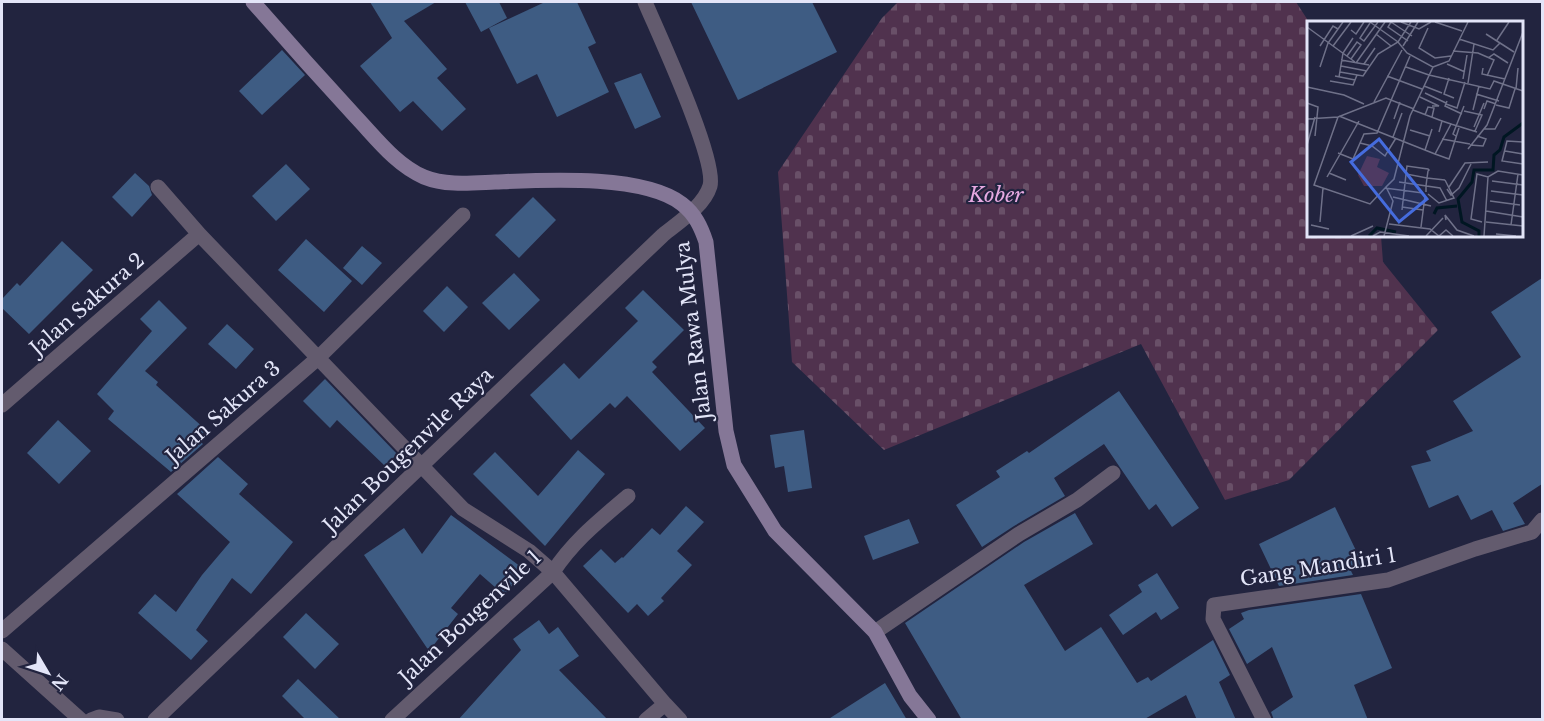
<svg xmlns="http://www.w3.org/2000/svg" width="1544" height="721" font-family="'Libre Baskerville',serif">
  <defs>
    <pattern id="cemetery-stones" width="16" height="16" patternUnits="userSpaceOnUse" patternTransform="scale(1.5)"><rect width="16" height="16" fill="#50324e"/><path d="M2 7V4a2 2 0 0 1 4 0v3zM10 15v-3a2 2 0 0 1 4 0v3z" fill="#695068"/></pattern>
  </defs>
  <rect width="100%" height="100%" fill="#22243f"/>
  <!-- cemetery -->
  <path fill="url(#cemetery-stones)" d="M898 2H1296L1309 22 1308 236H1381L1383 262 1438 330 1289 480 1225 500 1141 344 884 450 792 362 778 172 882 18Z"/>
  <!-- building -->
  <path fill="#3e5c83" d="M370 2H436L404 21 447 69 437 78 466 109 442 131 413 101 400 112 360 66 392 38Z
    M465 2H499L507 18 481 32Z
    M545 2H577L596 43 588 47 609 92 557 117 537 74 517 84 489 28Z
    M691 2H812L837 52 738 100Z
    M282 50 305 75 262 115 239 91Z
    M641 73 661 117 635 129 614 83Z
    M286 164 310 189 276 221 252 196Z
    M135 173 149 186 152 195 132 217 112 197Z
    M533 197 556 220 519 258 495 235Z
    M306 239 352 281 324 312 278 270Z
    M62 241 93 270 29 334 2 308V299L17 283 20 286Z
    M362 246 382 263 362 285 343 268Z
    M514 273 540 300 509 330 482 303Z
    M1542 278V484L1513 503 1525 524 1503 531 1492 510 1471 520 1458 495 1429 508 1411 466 1431 461 1426 451 1473 431 1453 401 1521 357 1491 312Z
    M447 286 468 307 444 332 423 311Z
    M643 290 684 330 652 362 657 367 652 372 705 428 680 451 627 396 615 408 610 403 571 440 530 395 564 363 579 379 638 321 625 308Z
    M159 300 187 328 145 371 158 382 156 385 206 430 198 439 203 444 171 472 108 419 114 411 97 394 152 331 140 319Z
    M227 324 254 349 236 369 208 344Z
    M325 379 397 454 385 466 337 420 330 428 303 401Z
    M1119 391 1199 508 1172 527 1156 504 1149 510 1104 444 1054 478 1065 496 1014 526 982 547 956 505 1000 477 996 471 1027 451 1029 453Z
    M58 420 91 451 59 484 27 453Z
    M804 430 812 488 788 492 784 466 775 468 770 435Z
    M578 450 605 474 545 546 473 474 495 452 538 496Z
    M218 457 248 484 239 494 293 542 251 594 232 578 196 630 208 641 191 660 138 613 155 594 176 612 202 575 230 542 177 494Z
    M686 506 704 522 677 551 692 565 661 598 664 601 648 616 637 604 628 613 583 566 601 549 615 563 622 557 623 558 652 528 660 535Z
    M1335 507 1363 565 1351 571 1353 575 1279 586 1259 544Z
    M1075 513 1093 544 1024 585 1065 651 1101 627 1137 683 1148 677 1151 681 1213 640 1230 675 1219 682 1236 720H1197L1186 695 1143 720H962L905 623 1024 542Z
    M451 515 525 570 504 595 480 574 451 608 458 614 429 651 364 555 404 528 422 554Z
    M909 519 919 543 873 560 864 536Z
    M1157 573 1179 608 1161 620 1156 612 1123 635 1109 615 1142 592 1138 585Z
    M1361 594 1392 668 1354 685 1368 720H1274L1271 712 1293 697 1272 647 1247 664 1229 629 1244 619 1241 613 1249 610Z
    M306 613 339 644 315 669 283 637Z
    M539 620 549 634 558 627 579 656 559 670 608 720H458L521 650 513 639Z
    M298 679 341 720H306L282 696Z
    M885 683 907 720H827Z"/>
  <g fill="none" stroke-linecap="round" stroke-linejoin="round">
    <!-- street -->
    <path stroke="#635b6e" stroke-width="15" d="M158 187 199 234 463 509 529 551 553 572 665 704
      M2 405 199 234
      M2 631 318 358 463 215
      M875 632 1019 534 1077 500 1113 473
      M2 649 81 720
      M91 720 99 717 117 720
      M155 720 663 235C679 222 704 206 710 186 717 159 658 33 645 2
      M392 720 553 572C574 540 600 520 628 496
      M646 720 665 704 680 720
      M1264 720 1213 619 1214 605 1388 580 1475 549 1532 532 1542 520"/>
    <!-- secondary -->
    <path stroke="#857797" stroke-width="15" d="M253 2C287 41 321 79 356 117 376 138 396 165 424 177 446 186 472 183 495 182 544 180 643 174 682 204 695 214 701 227 706 242L726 431 734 465 775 531 875 632 910 696 929 720"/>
  </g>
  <g text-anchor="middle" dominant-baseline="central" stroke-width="4.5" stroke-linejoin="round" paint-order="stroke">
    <!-- park labels -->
    <g font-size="20" font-style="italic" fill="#e6a9e1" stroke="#22243f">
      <text x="996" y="195">Kober</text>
    </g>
    <!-- street labels -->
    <g font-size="20" fill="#e3e5f8" stroke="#22243f">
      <text transform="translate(87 304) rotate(-41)">Jalan Sakura 2</text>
      <text transform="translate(693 331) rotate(-97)">Jalan Rawa Mulya</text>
      <text transform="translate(223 412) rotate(-41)">Jalan Sakura 3</text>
      <text transform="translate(408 450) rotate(-44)">Jalan Bougenvile Raya</text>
      <text transform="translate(1318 567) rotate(-9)">Gang Mandiri 1</text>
      <text transform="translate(470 617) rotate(-43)">Jalan Bougenvile 1</text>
    </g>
  </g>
  <!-- overview -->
  <g transform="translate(1307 21)">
    <rect width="216" height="216" fill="#22243f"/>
    <path d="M60 135 73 138 70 146 82 152 75 165H57L51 154Z" fill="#50324e"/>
    <path fill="none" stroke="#001622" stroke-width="3" d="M127 193 130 187 150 185M62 215 70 207 89 211M172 215V210L155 201 151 178 165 161 167 149H186L187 134 193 129 197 116 216 102"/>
    <path fill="none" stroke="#6f7189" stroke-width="1.5" d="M63 1 91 21 100 32 126 46 103 95 87 158 79 166 86 180 77 215M84 1 81 6 101 20M84 1 105 15M94 1 112 8 124 1M128 1 155 10M63 2 53 17 57 20 71 1M0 6 48 41M121 7 112 27 128 37 144 35M44 9 49 13 57 1M69 13 84 25M179 13 207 31M152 18 186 29 193 22M190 19 202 1M13 25 26 5 31 8M26 25 44 1M96 25 111 1M146 30 171 32 187 39 180 55M40 35 50 21 54 24 44 38M181 37 187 33 201 42M34 39 62 44M49 42 78 1M57 43 68 27M140 43 158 51M34 45 60 50M13 46 21 22 36 1M99 46 122 54M126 46 142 40 161 1M176 47 175 53 198 58M33 51 56 55 71 33 91 21 104 1M122 54 183 68 187 60 216 70M28 55 48 59M80 55 115 68M32 56 36 32 46 17M142 57 137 73 147 77M156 58 160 34M23 60 46 64 50 54M161 62 167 23M117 65 135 72M0 66 37 74 57 83M209 68 211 47M118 72 139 82M169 73 192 80M113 76 132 85H125M140 80 138 85 155 93M67 81 95 29M0 82 11 86 8 115M139 83 150 87 158 61M189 84 202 87 208 68M177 88 180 80 189 83M106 89 135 100 132 111M166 89 172 65M157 90 175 94 168 110M118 94 121 86 127 87 125 96M32 95 128 133 144 103 135 100M31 96 7 164 63 183 78 167 116 172M0 98 31 96 79 77 107 88M87 98 93 81M144 103 170 111M167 106 177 82M177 108H188L194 97M103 109 123 115M149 115 146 113 157 85M86 116 95 92M135 118 163 123M216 121 200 120 195 140 216 143M53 122 65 125 78 135 89 117M0 124 8 96M163 124 176 125 179 118 170 115M161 128 180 104 216 11M118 129 125 108M198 130 216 133M31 132 46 138 57 113 70 112 103 35M128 133 142 138 152 107M22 152 39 159M20 156 52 100M185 160 216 164M92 161 133 167 140 180M142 166 158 142 181 141M140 168 144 174 152 167 164 143M184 170 216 174M119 171V165L120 157 121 150 122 149 121 148 100 145 99 153 120 157 138 159M121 173 132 182 147 177 138 159M86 176 124 185M183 180 213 184M95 186 116 189M95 189 99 153M179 190 216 196M139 199 138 194 150 209 167 215M13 201 16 167M175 201 164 198 170 153 181 156 191 150 216 154M179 201 216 205M82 203 123 208 132 215 139 209 146 215M4 204 22 208M204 204 211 153M114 206 118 175M189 213 209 215M44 215 66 205M66 215 73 211 102 215M119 215 136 197M177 215 181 156"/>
    <path fill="#456cde" fill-opacity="0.15" stroke="#456cde" stroke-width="3" d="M72 118 120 178 92 201 44 141Z"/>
    <rect width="216" height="216" fill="none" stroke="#e3e5f8" stroke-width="3"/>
  </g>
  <!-- border -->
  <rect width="1544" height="721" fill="none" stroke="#e3e5f8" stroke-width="6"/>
  <!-- north arrow -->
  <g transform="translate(48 673) rotate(129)" stroke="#22243f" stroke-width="4.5" paint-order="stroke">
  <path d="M0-4.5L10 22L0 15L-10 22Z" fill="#e3e5f8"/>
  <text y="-9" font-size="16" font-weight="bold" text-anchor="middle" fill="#e3e5f8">N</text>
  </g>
</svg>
